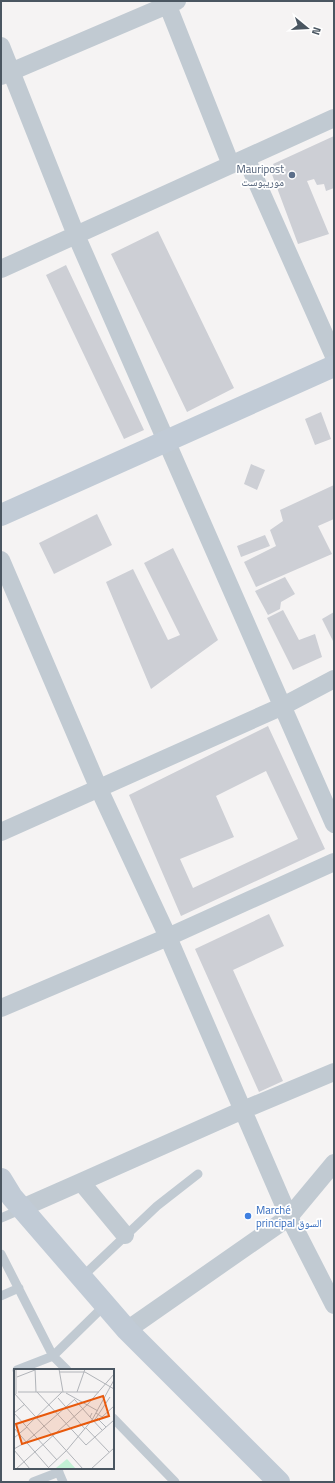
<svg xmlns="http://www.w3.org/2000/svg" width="335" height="1483" font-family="'Titillium Web','Noto Naskh Arabic',sans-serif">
  <rect width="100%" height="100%" fill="#f5f3f3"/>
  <!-- building -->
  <path fill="#cdcfd5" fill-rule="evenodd" d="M334 136V188L326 191 324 184 317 185 314 179 307 181 329 234 298 244 270 169 275 168 273 164Z
    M158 231 234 388 187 412 111 254Z
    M66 265 144 430 124 439 46 275Z
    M321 412 331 439 315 445 305 419Z
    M251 464 265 470 257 490 244 484Z
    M334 485V519L318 526 332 554 256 587 244 562 276 546 270 530 283 521 280 510Z
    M97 514 112 545 54 574 39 543Z
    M265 535 270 546 241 557 237 546Z
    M173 548 218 640 151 689 106 582 133 569 168 640 180 635 144 563Z
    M285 577 295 594 281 602 280 609 268 615 255 591Z
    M283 610 299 640 315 634 322 657 293 670 267 618Z
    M334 612V643L322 619Z
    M268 726 325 849 181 916 129 795ZM266 771 298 839 193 888 180 859 234 837 216 796Z
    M269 914 284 946 233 970 283 1081 259 1092 195 949Z"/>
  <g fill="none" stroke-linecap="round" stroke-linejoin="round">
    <!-- lane -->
    <path stroke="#c1cad2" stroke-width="9" d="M1 1218 22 1209
      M1 1254 53 1356 67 1370
      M82 1277 157 1206 198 1174
      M1 1296 19 1288
      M17 1370 53 1356 105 1305
      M113 1418 175 1482
      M57 1468 63 1482
      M33 1482 59 1472"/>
    <!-- street -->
    <path stroke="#c1cad2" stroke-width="18" d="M166 1 231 165
      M1 46 76 235 334 824
      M1 76 177 1
      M246 158 334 356
      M1 269 334 118
      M1 560 99 789 168 937 289 1217 334 1305
      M1 832 283 706 334 679
      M1 1008 168 937 334 862
      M22 1208 81 1182
      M125 1235 81 1182 243 1110 334 1072
      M127 1330 289 1217 334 1163"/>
    <!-- secondary -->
    <path stroke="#c1cbd6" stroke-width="22" d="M1 515 334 366
      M1 1179 12 1197 127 1330 279 1482"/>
  </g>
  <!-- markers -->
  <circle fill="#5c6f8a" stroke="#fff" stroke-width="1.5" cx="292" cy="175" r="4"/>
  <circle fill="#3f7fe0" stroke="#fff" stroke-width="1.5" cx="248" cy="1216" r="4"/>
  <g text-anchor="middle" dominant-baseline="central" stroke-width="3.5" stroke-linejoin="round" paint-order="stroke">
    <!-- service labels -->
    <g font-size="11" fill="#4e5e75" stroke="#fff" text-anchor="end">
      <text x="284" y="169">Mauripost<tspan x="284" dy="13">موريبوست</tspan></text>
    </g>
    <!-- shop labels -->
    <g font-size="11" fill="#366cbe" stroke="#fff" text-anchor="start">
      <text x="256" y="1210">Marché<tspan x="256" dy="13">principal السوق</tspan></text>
    </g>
  </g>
  <!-- overview -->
  <g transform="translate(14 1369)">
    <rect width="100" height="100" fill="#f5f3f3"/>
    <path d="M53 90 62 100H43L42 99Z" fill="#c3f1d5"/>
    <path fill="none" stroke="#b1b4b9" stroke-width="1" d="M21 0 22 23M45 0 49 23M46 3H71L100 20M3 8 21 1M4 23H85M23 23 72 76 100 51M63 23 71 0M0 24 69 100M52 24 84 42M2 25V0M44 29 71 60M61 31 76 48 78 44M0 44 43 91M0 44 11 35M82 44 88 48 100 37M76 48 88 61M83 49 92 58M80 52 96 28M13 57 48 23M0 59 34 98M72 59 95 83M0 69 13 58M0 80 12 73 61 30M0 81 16 100M2 100 74 35 100 5M33 100 53 81 78 51 100 11M77 100 100 79"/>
    <path fill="#e8590c" fill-opacity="0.15" stroke="#e8590c" stroke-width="2" d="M89 27 95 47 8 75 2 55Z"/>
    <rect width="100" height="100" fill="none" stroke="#4a5661" stroke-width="2"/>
  </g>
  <!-- border -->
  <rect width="335" height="1483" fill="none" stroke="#4a5661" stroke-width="4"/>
  <!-- north arrow -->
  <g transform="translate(307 28) rotate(108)" stroke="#ffffff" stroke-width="3" paint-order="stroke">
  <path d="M0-3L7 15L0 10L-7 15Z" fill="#4a5661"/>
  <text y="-6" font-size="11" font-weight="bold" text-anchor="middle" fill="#4a5661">N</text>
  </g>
</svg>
